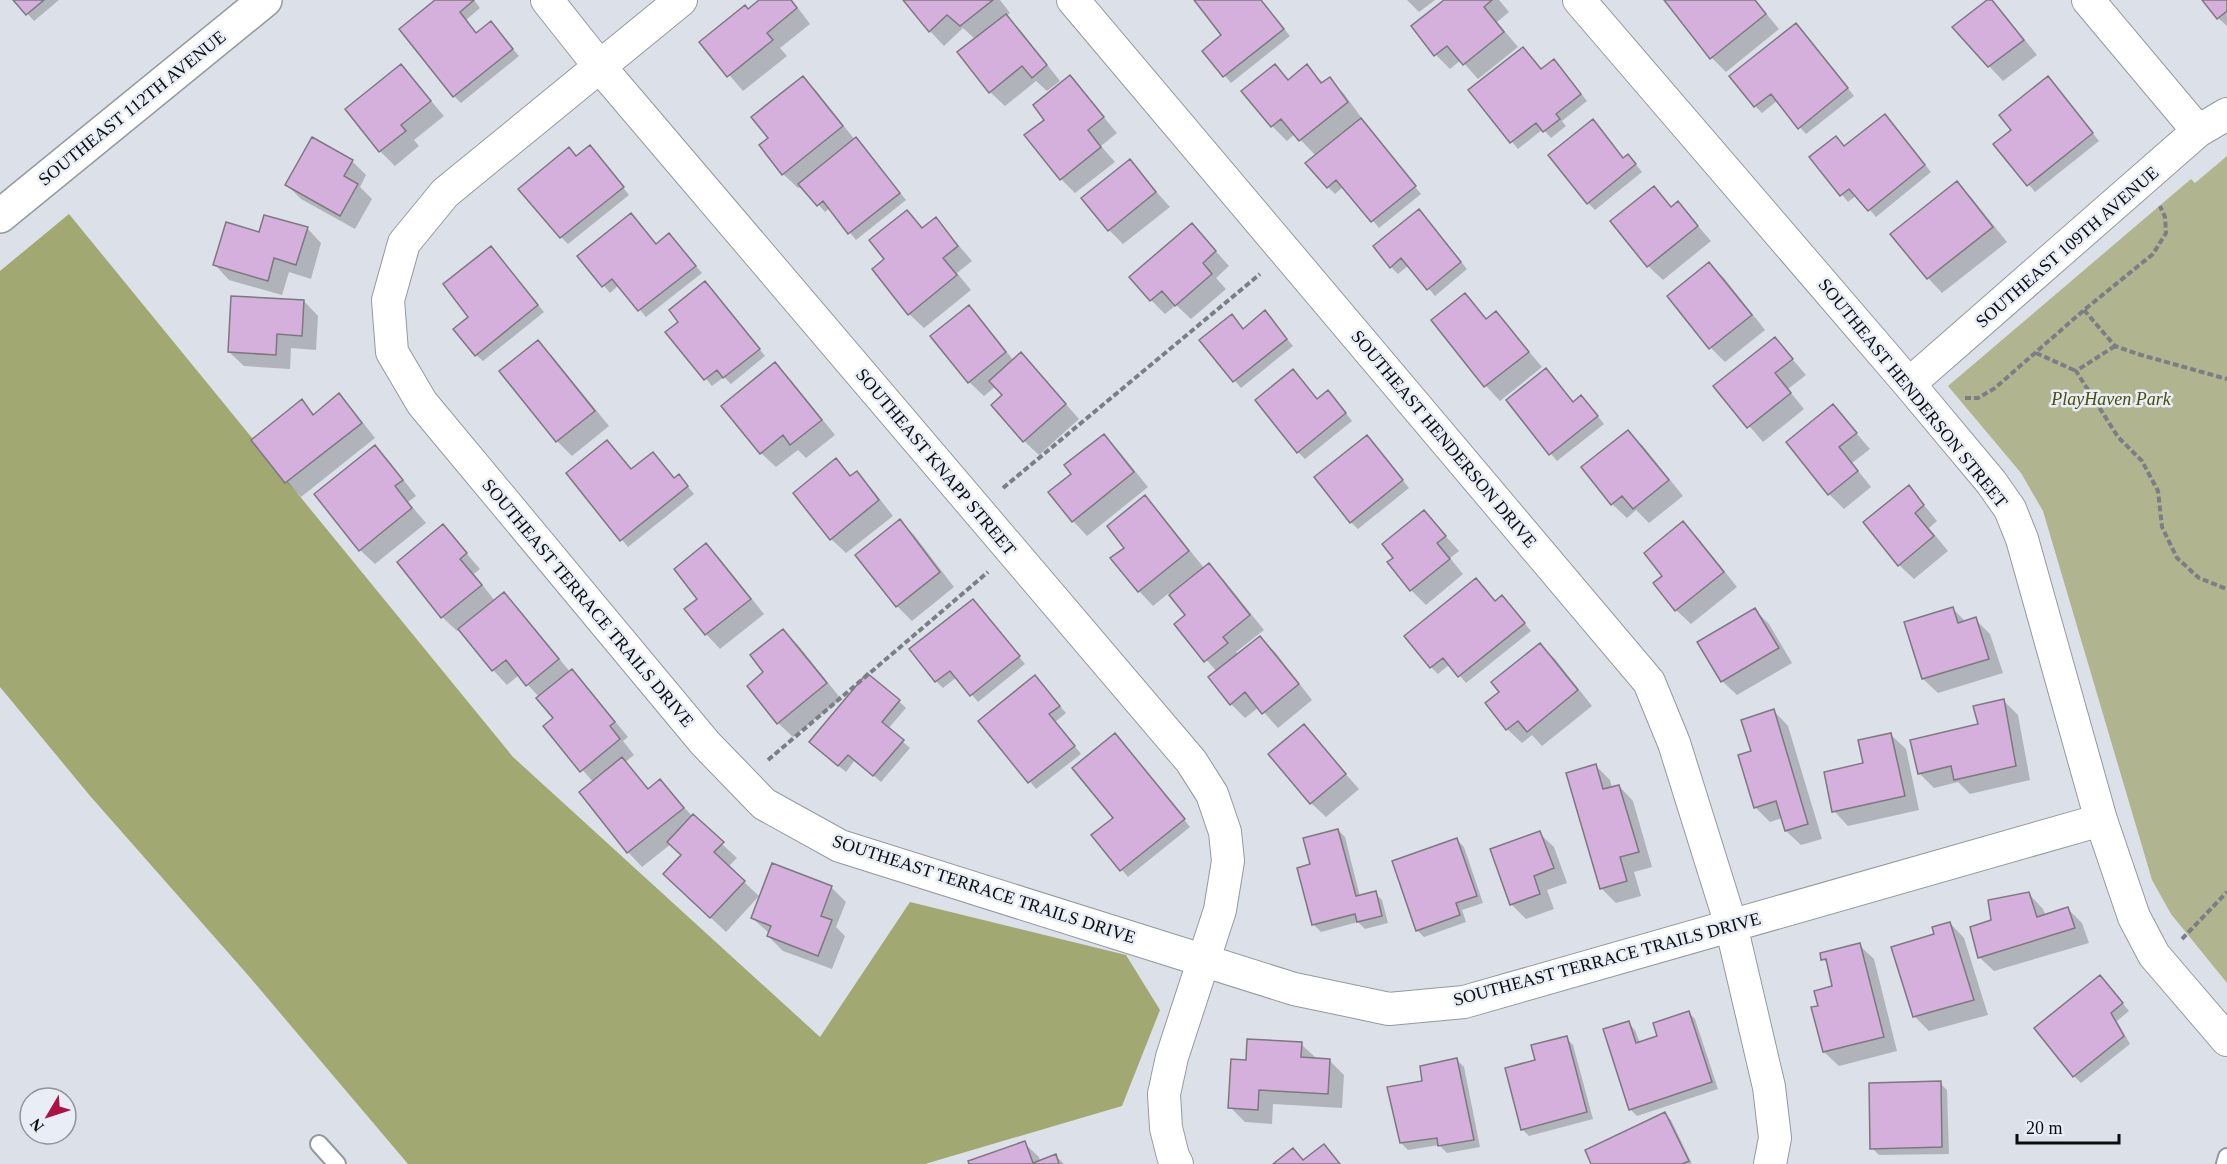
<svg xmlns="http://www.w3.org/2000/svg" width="2227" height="1164" font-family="Georgia,serif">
  <rect width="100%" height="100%" fill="#dce1e9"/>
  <!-- green -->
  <path fill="#b0b58f" d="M2227 156V983L2171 914 2152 880 2043 511 2021 473 1948 386 2191 179 2195 183Z"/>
  <!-- forest -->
  <path fill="#a2a872" d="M69 214 513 757 820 1037 910 902 1126 955 1160 1010 1122 1106 925 1164H408L247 974 91 797 0 687V271Z"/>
  <!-- shadow -->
  <path fill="#0003" d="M15 0H59L34 21Z
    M437 0H474L480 8 466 20 477 34 497 30 519 56 461 103 454 96Z
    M761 0H792L810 24 780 48 787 56 743 91 701 42Z
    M905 0H1000L1010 13 1006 16 1020 30 1060 81 1047 91 1036 81 1005 106 990 92 976 40 963 28 944 46 930 31Z
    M1195 0H1261L1290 36 1231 83 1204 51 1223 35Z
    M1407 0H1435L1419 12Z
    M1446 0H1499L1509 12 1497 22 1518 47 1478 79 1461 60 1450 69 1436 55Z
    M1666 0H1755L1779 29 1726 72 1712 58Z
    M1989 0 2004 14 2037 55 2003 81 1989 66Z
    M2204 0H2227V26L2218 18Z
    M1803 31 1854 96 1806 134 1777 101 1762 113 1755 106Z
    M401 66 444 116 414 140 419 146 395 166 380 151 347 109Z
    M1274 66 1290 81 1307 66 1323 83 1329 79 1344 94 1361 117 1359 119 1421 194 1379 228 1344 186 1335 194 1328 187 1316 156 1295 134 1287 141 1272 126Z
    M1561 68 1587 101 1562 121 1566 126 1551 138 1543 129 1518 149 1470 91 1542 71Z
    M1070 77 1117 133 1101 146 1115 162 1075 193 1061 179 1046 120Z
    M803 78 817 92 855 140 863 146 906 200 856 240 830 208 825 212 802 186 798 188 783 174 761 145 770 138Z
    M2055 85 2099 141 2035 192 1995 144 2013 130Z
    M1891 123 1931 172 1876 217 1857 195 1848 202 1811 157 1845 148Z
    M597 154 629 195 568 244 561 237 577 157Z
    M1624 159 1635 163 1642 172 1595 210 1588 203Z
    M352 161 366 175 360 187 372 199 355 229 301 199 287 185Z
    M1129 161 1170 207 1123 244 1109 230Z
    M1957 183 1971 197 2007 242 1942 293 1928 278Z
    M1653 188 1672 208 1678 203 1711 241 1663 280 1648 266Z
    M907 212 924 229 936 219 972 261 957 273 971 290 924 328 909 314 886 259Z
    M1426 218 1467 269 1435 296 1409 265 1398 274 1391 267Z
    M307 228 321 243 311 279 289 272 282 295 229 280 215 265 260 234Z
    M1206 240 1229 266 1216 278 1226 289 1191 319 1176 305 1165 314 1151 300Z
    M676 242 702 273 646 317 619 285 610 293 579 256Z
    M498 255 544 312 483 361 476 355 470 317Z
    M1709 264 1724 278 1765 330 1725 362 1711 348 1669 296Z
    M712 290 765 356 731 384 724 377 712 386 667 332Z
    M1465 295 1488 320 1496 313 1542 367 1500 401 1486 386 1433 321Z
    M304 301 318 316 316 350 291 348 290 369 244 366 229 352Z
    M968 307 983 322 1014 361 1035 369 1079 419 1039 455 1024 441 1004 396 996 386 984 396 969 382Z
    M1232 316 1244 330 1271 319 1293 346 1241 388 1201 341Z
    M1775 339 1806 375 1788 389 1804 409 1763 442 1716 387Z
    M538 342 552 356 609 426 572 456 557 441 501 371Z
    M775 364 790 379 835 435 806 458 798 450 776 467 761 453 723 406Z
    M1546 370 1574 403 1588 404 1604 424 1557 461 1551 454Z
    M339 395 353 410 375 438 301 497 287 482 253 440 302 401 315 415Z
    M1335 399 1352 421 1305 459 1298 452 1317 400Z
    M1833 406 1870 449 1852 463 1871 487 1844 509 1829 494 1788 442Z
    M1628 432 1643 446 1683 496 1649 523 1636 510 1627 518 1612 504Z
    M1104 436 1118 450 1148 487 1087 536 1073 521 1074 474Z
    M1373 443 1409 488 1358 529 1351 522Z
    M374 447 389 461 416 496 408 502 426 523 375 564 360 550Z
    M836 460 852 477 857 473 871 488 893 516 846 553 831 539Z
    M568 473 675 479 685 483 694 494 628 547Z
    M1909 487 1937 521 1929 528 1948 551 1914 579 1899 565Z
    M1145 497 1159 512 1204 568 1209 565 1223 579 1264 630 1236 652 1239 655 1260 638 1275 652 1312 700 1278 728 1259 707 1245 718 1231 704 1217 672 1176 624 1187 615 1169 593 1153 606 1139 591 1127 548Z
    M1424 512 1459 551 1450 558 1463 574 1426 605 1411 590 1389 563 1395 558Z
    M900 521 914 535 954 587 912 621 897 606 857 555Z
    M1683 523 1698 538 1737 587 1691 624 1676 610Z
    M443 526 480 569 474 574 495 601 504 594 519 609 570 672 571 671 586 686 628 737 623 741 634 755 625 762 649 789 660 781 693 817 737 858 728 867 759 896 726 932 679 888 682 855 671 844 642 867 628 852 593 782 545 726 555 718 539 697 519 675 507 685 493 670 460 629 457 631 442 617Z
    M706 545 720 559 764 614 720 649 706 634 699 599Z
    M1495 602 1509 604 1531 631 1466 683 1450 664 1438 674 1431 667Z
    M980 608 1025 664 978 702 957 677 943 688 936 681Z
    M1953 609 1966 622 1975 619 1990 634 2003 673 1938 693 1923 679Z
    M1755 610 1769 624 1792 663 1737 695 1722 681Z
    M783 631 798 645 841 699 793 737 778 723 765 672Z
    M1540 645 1555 659 1592 706 1542 746 1532 735 1522 743 1507 729Z
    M1035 677 1066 713 1055 722 1081 754 1036 789 981 721Z
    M2003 700 2018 715 2030 780 1970 794 1958 782 1934 788 1920 774 1979 725Z
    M899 701 906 708 888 729 910 748 881 782 855 760 846 772 818 749Z
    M1774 711 1788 726 1822 839 1801 845 1786 831 1782 818 1770 822 1755 807 1752 752Z
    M1303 726 1359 789 1326 817 1311 803Z
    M1891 735 1906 749 1919 810 1848 826 1834 811 1865 764Z
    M1122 742 1190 827 1128 877 1093 836 1115 818Z
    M1596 766 1610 780 1612 788 1619 786 1633 801 1652 867 1634 872 1641 896 1616 903 1601 888Z
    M1338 830 1345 837 1360 897 1375 893 1382 900 1388 923 1365 929 1358 922 1321 932 1314 925 1299 869 1312 865Z
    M1539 833 1554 847 1567 883 1547 890 1554 909 1526 919 1511 904Z
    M1457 840 1464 847 1483 903 1462 910 1466 922 1424 937 1417 930Z
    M831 887 846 902 836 927 845 936 832 969 783 951 768 936 769 933 752 918Z
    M2029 894 2043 909 2046 916 2067 908 2082 923 2089 943 1994 971 1979 957 1992 921Z
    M1950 923 1964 938 1988 1015 1929 1031 1914 1016 1935 935Z
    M1859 945 1874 959 1897 1051 1839 1066 1824 1052 1819 1007 1834 987 1829 965 1823 959Z
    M2107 984 2129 1011 2117 1021 2130 1044 2081 1083 2074 1076Z
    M1688 1012 1695 1019 1718 1089 1637 1116 1630 1109 1628 1023 1635 1030 1640 1043 1659 1037Z
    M1566 1038 1573 1045 1593 1119 1529 1136 1522 1129 1537 1061Z
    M1301 1044 1316 1058 1329 1060 1344 1075 1342 1108 1273 1104 1272 1124 1245 1122 1230 1107 1247 1061Z
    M1457 1060 1464 1067 1480 1147 1447 1153 1439 1145 1408 1150 1401 1143Z
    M1940 1083 1947 1090 1949 1154 1879 1155 1872 1148Z
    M1664 1113 1671 1120 1692 1164H1593Z
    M1024 1143 1039 1157 1040 1161 1056 1156 1064 1164H971Z"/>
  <!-- building -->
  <path fill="#d5b0dd" stroke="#7d787f" stroke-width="1.5" d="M13 0H44L26 15Z
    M435 0H474L460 12 476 33 491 21 513 49 453 97 399 29Z
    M759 0H791L797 8 767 33 773 40 727 77 699 42 745 5 748 9Z
    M903 0H993L960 26 947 15 929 32Z
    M1194 0H1261L1284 29 1223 77 1202 51 1221 35Z
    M1444 0H1492L1484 7 1504 32 1463 65 1447 46 1434 56 1411 26Z
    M1664 0H1755L1766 14 1710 59Z
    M1987 0H1992L2024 40 1988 67 1952 27Z
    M2202 0H2227V11L2217 19Z
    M1006 14 1047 65 1032 78 1022 66 989 93 957 52Z
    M1796 23 1848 88 1798 129 1771 94 1754 107 1729 76Z
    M1523 47 1541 69 1554 59 1581 94 1556 114 1560 119 1543 132 1536 123 1510 143 1468 90Z
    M401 64 431 101 401 125 406 131 379 152 345 109Z
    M1275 64 1288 80 1307 64 1321 83 1330 77 1348 102 1299 141 1281 119 1271 127 1241 91Z
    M1070 75 1104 117 1088 130 1101 147 1060 180 1024 135 1044 120 1033 105Z
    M803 76 843 126 782 175 759 145 768 138 751 117Z
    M2048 76 2093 133 2027 186 1993 144 2011 130 1999 115Z
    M1885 114 1925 165 1868 211 1849 189 1840 196 1809 157 1836 136 1844 146Z
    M1361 118 1416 186 1371 222 1336 180 1327 188 1305 163Z
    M1593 119 1623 158 1628 154 1636 164 1587 204 1548 155Z
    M312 137 353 160 344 176 358 184 340 216 285 185Z
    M856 137 900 193 848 234 823 201 817 206 798 184Z
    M590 145 624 187 560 238 518 189 569 147 576 156Z
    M1130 159 1156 192 1108 231 1081 198Z
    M1957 181 1993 227 1927 279 1890 234Z
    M1654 186 1671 207 1678 201 1698 226 1647 267 1610 221Z
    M1419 209 1461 262 1427 290 1401 258 1390 268 1373 246Z
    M907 210 922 228 936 217 958 246 943 258 957 275 908 315 872 269 884 259 869 240Z
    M631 213 656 244 669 233 696 266 638 311 612 279 602 287 577 256Z
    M264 215 308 227 296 265 274 258 268 281 213 265 226 222 259 232Z
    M1192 223 1216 251 1203 263 1212 274 1175 306 1162 291 1150 301 1129 277Z
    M491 246 538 305 475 356 453 329 468 317 443 284Z
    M1709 262 1752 315 1709 349 1667 296Z
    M705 281 760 349 723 378 717 370 704 380 665 332 678 322 669 310Z
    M1465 293 1486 319 1496 311 1529 352 1484 387 1431 320Z
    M231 296 304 300 302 336 277 334 276 355 228 352Z
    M969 305 1006 352 968 383 930 336Z
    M1265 310 1287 339 1233 382 1199 340 1232 314 1243 329Z
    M1775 337 1793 359 1775 373 1791 393 1747 428 1713 386Z
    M538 340 595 411 556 442 499 371Z
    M1021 352 1066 404 1023 442 991 405 1002 395 989 381Z
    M775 362 822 420 790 445 783 435 760 454 721 406Z
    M1546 368 1573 402 1581 395 1598 416 1549 455 1506 400Z
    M1293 369 1317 399 1328 390 1346 413 1297 453 1255 400Z
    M339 393 362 423 285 483 251 440 302 399 313 415Z
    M1833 404 1857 433 1839 447 1858 471 1828 495 1786 442Z
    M1628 430 1669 480 1633 509 1622 496 1611 505 1581 467Z
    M1104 434 1134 472 1072 522 1048 492 1071 474 1064 465Z
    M1367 435 1403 480 1350 523 1314 477Z
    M607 440 631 469 653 452 674 478 679 474 688 486 620 541 566 473Z
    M375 445 403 480 395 486 412 508 359 551 314 494Z
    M836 458 850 476 857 471 879 500 830 540 793 493Z
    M1909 485 1924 505 1915 513 1934 536 1898 566 1863 522Z
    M1145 495 1189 551 1138 592 1110 558 1124 548 1107 526Z
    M1424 510 1446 536 1437 543 1450 559 1410 591 1387 562 1393 558 1382 544Z
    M900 519 940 572 896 607 855 555Z
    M1683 521 1724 572 1675 611 1653 583 1662 576 1644 553Z
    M443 524 467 553 460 559 482 585 441 618 397 562Z
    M706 543 751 599 705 635 684 609 697 599 674 569Z
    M1209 563 1250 615 1223 637 1228 643 1204 662 1174 624 1185 615 1169 595Z
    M1476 578 1495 601 1502 595 1525 623 1458 677 1443 658 1430 668 1404 636Z
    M504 592 559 659 526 686 506 660 492 671 458 629Z
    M973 599 1020 656 970 696 950 671 935 682 909 649Z
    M1953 607 1958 623 1976 617 1989 659 1922 679 1904 622Z
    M1755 608 1779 648 1721 682 1697 642Z
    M783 629 827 683 777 724 747 686 763 672 750 655Z
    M1260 636 1299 684 1262 714 1245 692 1230 705 1208 677Z
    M1540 643 1578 690 1527 732 1518 721 1506 730 1485 703 1499 692 1491 682Z
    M572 669 615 722 610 726 620 739 580 772 543 726 553 718 536 698Z
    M867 673 900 700 882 722 904 740 873 776 848 755 838 766 809 742Z
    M1035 675 1060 706 1049 714 1075 746 1028 783 978 721Z
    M2004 699 2016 766 1954 780 1951 766 1918 774 1910 740 1978 724 1973 706Z
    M1774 709 1808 824 1785 831 1776 801 1754 808 1738 755 1751 751 1741 720Z
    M1304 724 1346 774 1310 804 1268 754Z
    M1115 733 1185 819 1120 871 1091 835 1113 818 1072 768Z
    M1891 733 1905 796 1832 812 1824 772 1863 763 1858 740Z
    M622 757 648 789 660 779 684 808 627 853 579 792Z
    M1596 764 1603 789 1619 785 1639 852 1620 857 1627 881 1600 889 1566 773Z
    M693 814 724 842 714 852 745 881 710 918 663 874 681 855 667 842Z
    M1338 829 1356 896 1376 891 1382 916 1357 922 1355 914 1312 925 1297 868 1310 864 1303 838Z
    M1540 831 1554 868 1534 876 1540 894 1510 905 1490 849Z
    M1457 838 1477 896 1456 903 1460 915 1416 931 1392 861Z
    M772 863 832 886 821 916 832 920 818 956 767 936 771 926 751 918Z
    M2029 892 2037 917 2068 907 2075 928 1978 958 1970 927 1991 920 1988 900Z
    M1950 922 1974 1000 1913 1017 1891 947 1934 934 1932 927Z
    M1860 943 1884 1037 1823 1052 1811 1007 1818 1006 1814 991 1832 986 1826 959 1821 960 1820 953Z
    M2100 975 2123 1003 2111 1013 2124 1036 2073 1077 2034 1028Z
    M1689 1011 1712 1082 1629 1110 1603 1029 1629 1021 1636 1043 1657 1036 1653 1023Z
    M1567 1036 1587 1112 1521 1130 1505 1068 1535 1060 1531 1045Z
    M1247 1039 1302 1042 1301 1057 1330 1059 1328 1094 1259 1090 1258 1110 1228 1108 1231 1059 1246 1060Z
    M1457 1058 1474 1140 1438 1146 1437 1138 1400 1143 1387 1087 1422 1081 1420 1066Z
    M1941 1081 1942 1147 1870 1149 1869 1083Z
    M1665 1112 1689 1161 1682 1164H1591L1585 1150Z
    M1025 1141 1033 1163 1056 1154 1059 1164H969L968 1161Z
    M1324 1144 1340 1164H1273L1293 1148 1303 1160Z"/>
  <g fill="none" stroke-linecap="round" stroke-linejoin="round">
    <defs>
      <path id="service" d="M319 1144 337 1164
        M2225 1164 2227 1157"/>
      <path id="minor" d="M547 0 600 67 1191 761 1212 794 1225 832 1228 861 1220 910 1172 1057 1164 1094 1166 1128 1173 1156 1177 1164
        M681 0 445 193 404 243 388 300 392 352 422 403 705 743 764 804 840 846 1294 989 1389 1009 1464 1002 2101 820
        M1073 0 1649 682 1674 743 1731 925 1769 1087 1775 1138 1770 1164
        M1579 0 1909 384 1991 482 2010 509 2022 539 2101 820 2134 917 2154 955 2227 1040
        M2088 0 2198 131
        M1909 384 2198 131 2227 114"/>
      <path id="secondary" d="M0 216 265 0"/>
    </defs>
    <!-- service casing -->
    <use href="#service" stroke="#9499a0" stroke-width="20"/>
    <!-- minor casing -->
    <use href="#minor" stroke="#9499a0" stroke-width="34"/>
    <!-- secondary casing -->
    <use href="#secondary" stroke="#9499a0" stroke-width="36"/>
    <!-- path -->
    <path stroke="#7b7e84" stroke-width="4" stroke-dasharray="6 3" stroke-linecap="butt" d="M2084 310 2115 346 2141 355 2227 379
      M2115 346 2076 371 2118 437 2142 461 2158 491 2162 527 2177 558 2199 578 2227 589
      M2036 353 2076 371
      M1965 398H1978L1995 388 2084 310 2153 254 2166 233 2165 217 2160 206
      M1003 488 1260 274
      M768 760 988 572
      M2182 939 2227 892"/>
    <!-- service -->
    <use href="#service" stroke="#fff" stroke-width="16"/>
    <!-- minor -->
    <use href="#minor" stroke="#fff" stroke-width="32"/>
    <!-- secondary -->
    <use href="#secondary" stroke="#fff" stroke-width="33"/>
  </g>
  <g text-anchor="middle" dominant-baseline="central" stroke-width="5" stroke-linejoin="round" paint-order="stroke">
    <!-- street labels -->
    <g font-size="18" fill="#0a0c0e" stroke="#e9eef6">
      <text transform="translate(132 108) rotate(-39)">SOUTHEAST 112TH AVENUE</text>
      <text transform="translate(2067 247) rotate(-41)">SOUTHEAST 109TH AVENUE</text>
      <text transform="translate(1913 393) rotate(51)">SOUTHEAST HENDERSON STREET</text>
      <text transform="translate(1444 439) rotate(50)">SOUTHEAST HENDERSON DRIVE</text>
      <text transform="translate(936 462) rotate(50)">SOUTHEAST KNAPP STREET</text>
      <text transform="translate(588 603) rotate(50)">SOUTHEAST TERRACE TRAILS DRIVE</text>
      <text transform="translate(984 889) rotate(18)">SOUTHEAST TERRACE TRAILS DRIVE</text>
      <text transform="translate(1607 959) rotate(-15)">SOUTHEAST TERRACE TRAILS DRIVE</text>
    </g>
    <!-- park labels -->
    <g font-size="18" font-style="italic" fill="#494d0b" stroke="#e9eef6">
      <text x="2111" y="399">PlayHaven Park</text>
    </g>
  </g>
  <!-- north arrow -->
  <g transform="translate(48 1116) rotate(231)"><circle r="28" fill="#e9eef6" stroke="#909499" stroke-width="1.5"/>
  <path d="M0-4.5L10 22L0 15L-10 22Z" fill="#aa1442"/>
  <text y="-9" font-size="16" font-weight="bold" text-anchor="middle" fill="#0a0c0e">N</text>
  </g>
  <!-- scale -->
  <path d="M2017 1134v9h102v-9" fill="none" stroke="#0a0c0e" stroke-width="3"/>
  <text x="2026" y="1134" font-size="18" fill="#0a0c0e" stroke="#e9eef6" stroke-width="4.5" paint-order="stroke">20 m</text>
</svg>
